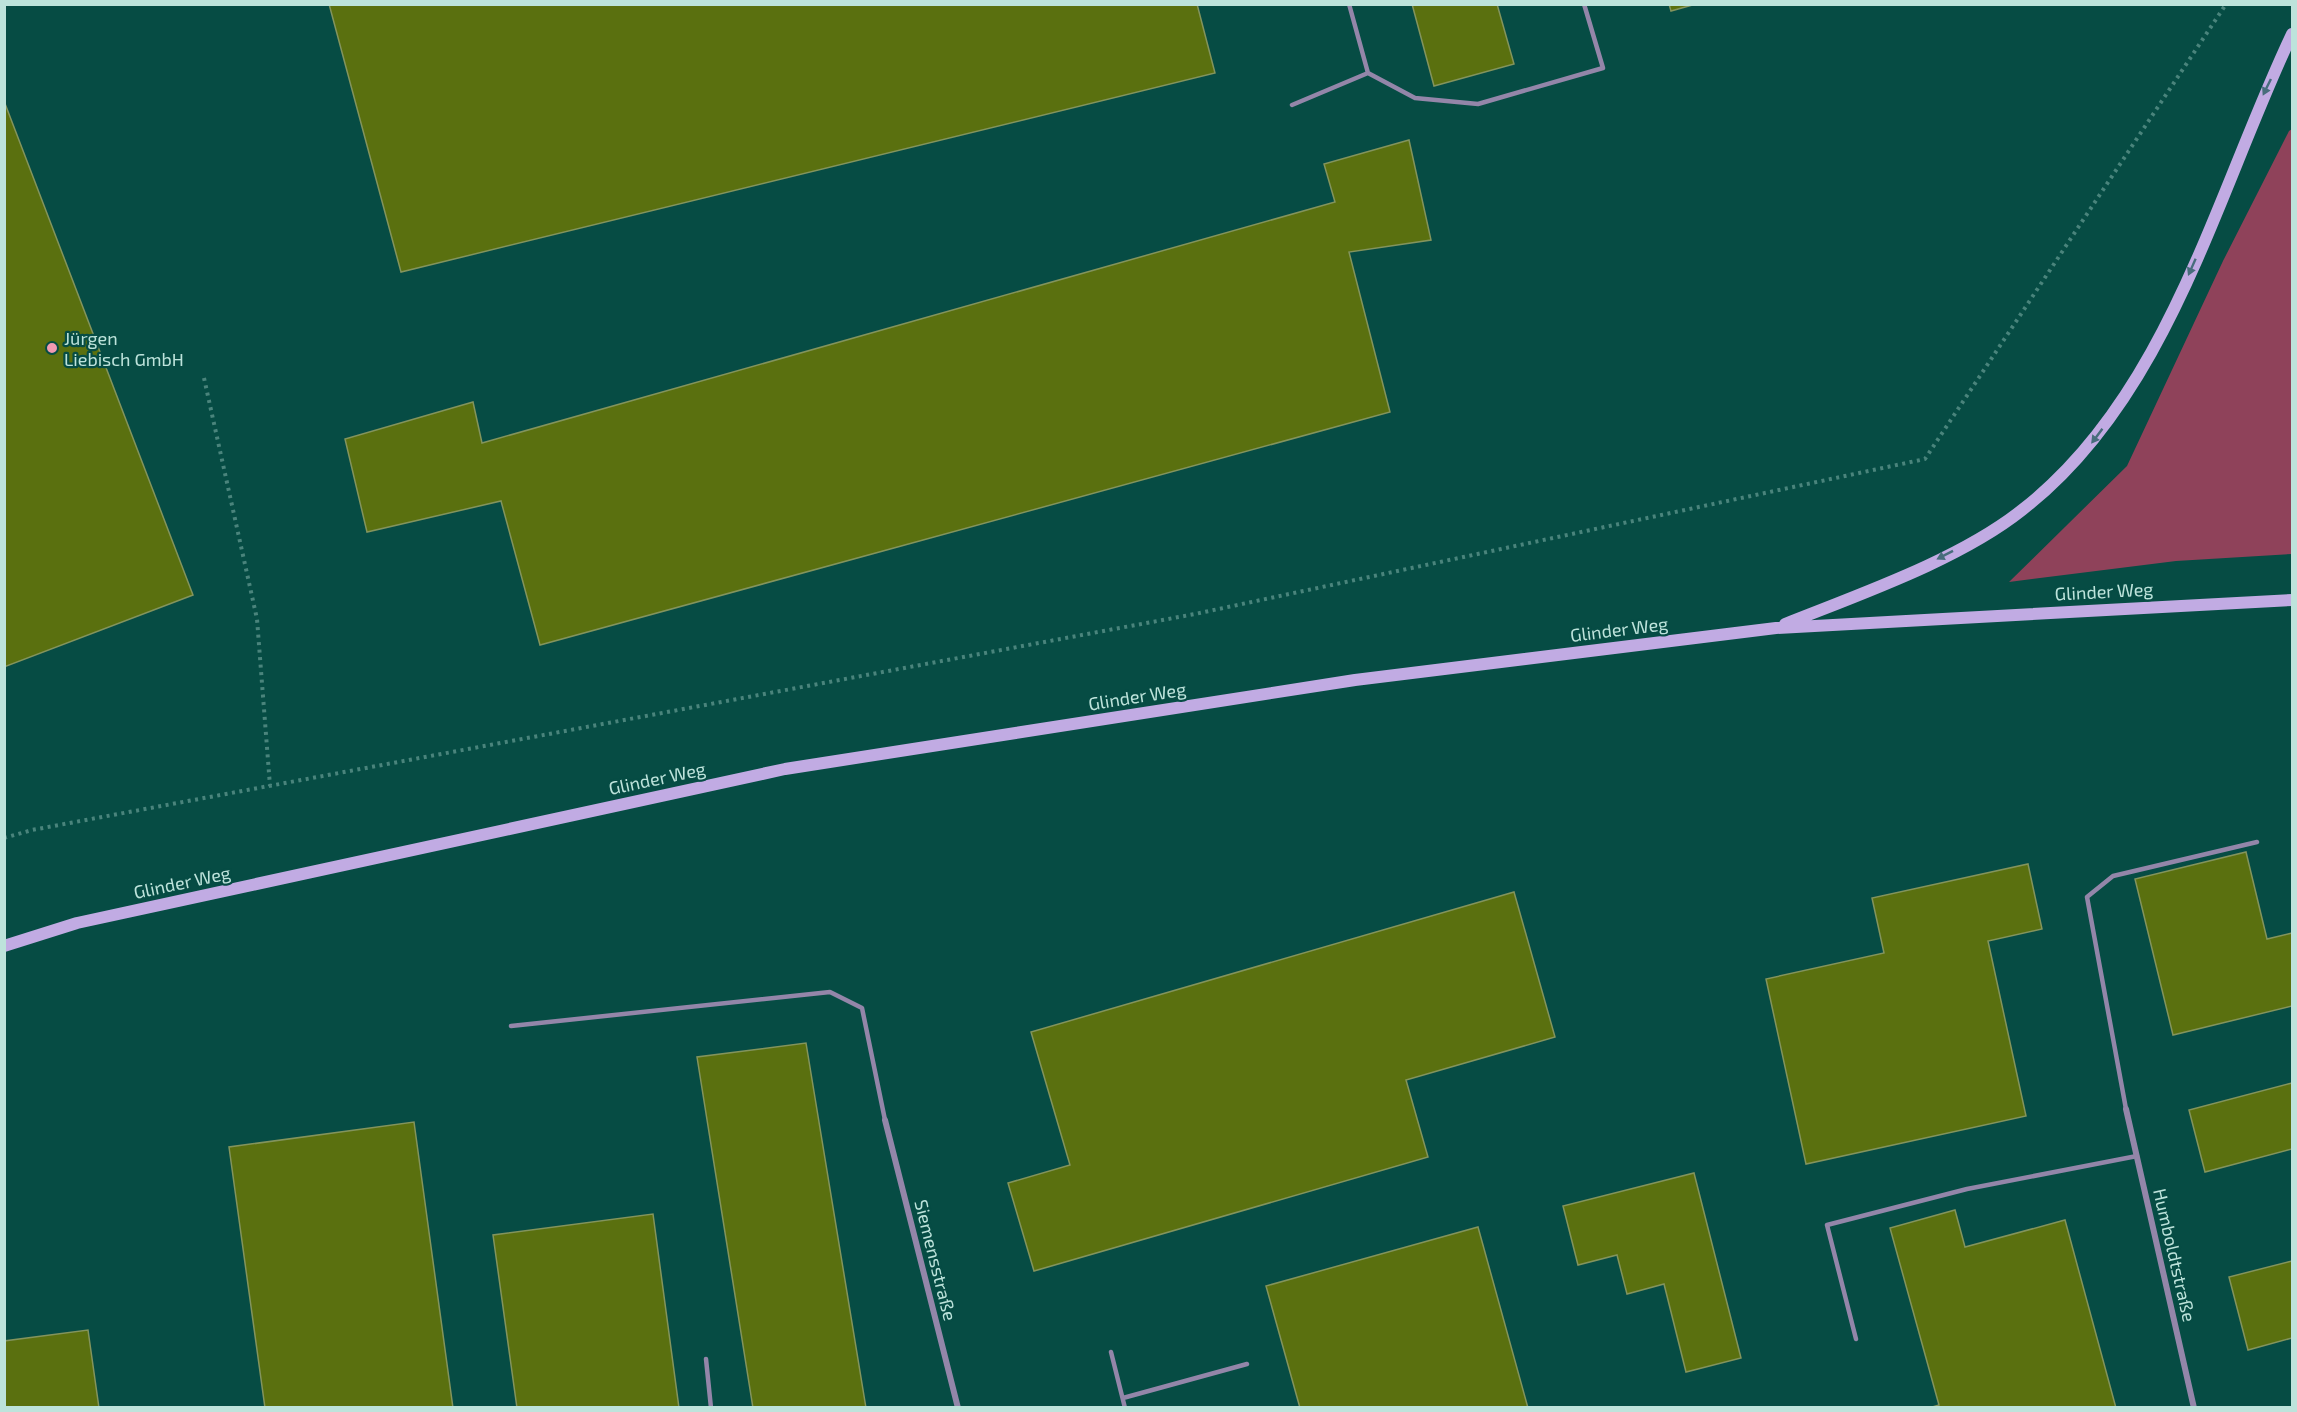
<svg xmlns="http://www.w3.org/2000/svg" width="2297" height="1412" font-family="'Exo 2',sans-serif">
  <rect width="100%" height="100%" fill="#064c44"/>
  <!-- green -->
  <path fill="#8f425a" d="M2292 129V554L2176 561 2009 582 2127 466 2223 261 2289 131Z"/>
  <!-- building -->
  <path fill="#5a700f" stroke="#83945d" stroke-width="1.5" d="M329 4H1197L1215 73 401 272Z
    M1412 4H1497L1514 64 1434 86Z
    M1669 4H1696L1671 11Z
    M4 101 193 595 4 667Z
    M1409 140 1431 240 1349 252 1390 412 540 645 501 501 367 532 345 439 473 402 482 443 1335 202 1324 164Z
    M2246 852 2267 939 2292 933V1006L2173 1035 2135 879Z
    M2028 864 2042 929 1988 941 2026 1116 1806 1164 1766 979 1884 953 1872 898Z
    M1514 892 1555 1037 1406 1080 1428 1157 1034 1271 1008 1183 1070 1165 1031 1032Z
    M806 1043 866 1408H753L697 1057Z
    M2292 1083V1149L2205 1172 2189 1110Z
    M414 1122 453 1408H265L229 1147Z
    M1694 1173 1741 1358 1686 1372 1664 1284 1627 1294 1617 1255 1578 1265 1563 1206Z
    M1955 1210 1965 1247 2065 1220 2116 1408H1929L1939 1405 1890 1228Z
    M653 1214 679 1408H517L493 1235Z
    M1478 1227 1528 1408H1300L1266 1286Z
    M2292 1261V1338L2248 1350 2229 1277Z
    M88 1330 99 1408H4V1341Z"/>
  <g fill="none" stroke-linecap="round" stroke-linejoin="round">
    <!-- path -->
    <path stroke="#4a847c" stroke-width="4" stroke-dasharray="3 4.5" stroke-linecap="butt" d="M204 378 257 619 270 786
      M4 838 32 830 1195 614 1925 459 2226 4"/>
    <!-- lane -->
    <path stroke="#9386a9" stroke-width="4.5" d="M1368 73 1415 98 1478 104 1603 68 1584 4
      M1292 105 1368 73 1349 4
      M511 1026 830 992 862 1008 885 1120
      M2126 1109 2087 897 2113 876 2257 842
      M1856 1339 1827 1225 1967 1189 2137 1156
      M1111 1352 1125 1408
      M706 1359 711 1408
      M1123 1398 1247 1364"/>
    <!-- street -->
    <path stroke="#9386a9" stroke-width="6" d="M2126 1109 2194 1408
      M885 1120 958 1408"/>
    <!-- secondary -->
    <path stroke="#c1abe3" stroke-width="12" d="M1785 624C1860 594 1959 560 2022 510 2168 397 2216 194 2292 34
      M4 946 77 923 785 769 1355 680 1776 628 2292 600"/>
  </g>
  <!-- one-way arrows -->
  <defs><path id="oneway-solid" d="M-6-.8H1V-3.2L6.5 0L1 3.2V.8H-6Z" transform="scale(1.5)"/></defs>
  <g fill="#476d7c">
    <use href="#oneway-solid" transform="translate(2267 87) rotate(116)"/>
    <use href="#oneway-solid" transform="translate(2192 267) rotate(114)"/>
    <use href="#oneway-solid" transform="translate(2097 436) rotate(127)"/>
    <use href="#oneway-solid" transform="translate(1945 555) rotate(153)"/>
  </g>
  <!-- markers -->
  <circle fill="#f19ab1" stroke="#064c44" stroke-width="2" cx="52" cy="348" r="6"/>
  <g text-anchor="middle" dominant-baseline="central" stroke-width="4.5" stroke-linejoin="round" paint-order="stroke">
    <!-- poi labels -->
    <g font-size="18" fill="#bde3db" stroke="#064c44" text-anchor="start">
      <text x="64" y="338">Jürgen<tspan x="64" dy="21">Liebisch GmbH</tspan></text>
    </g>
    <!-- street labels -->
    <g font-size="18" fill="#bde3db" stroke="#064c44">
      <text transform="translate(2104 591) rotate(-3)">Glinder Weg</text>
      <text transform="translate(1619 629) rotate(-7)">Glinder Weg</text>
      <text transform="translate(1137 696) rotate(-9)">Glinder Weg</text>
      <text transform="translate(657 778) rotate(-12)">Glinder Weg</text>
      <text transform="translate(182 882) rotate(-12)">Glinder Weg</text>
      <text transform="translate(2175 1255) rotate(77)">Humboldtstraße</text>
      <text transform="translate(936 1260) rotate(76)">Siemensstraße</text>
    </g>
  </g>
  <!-- border -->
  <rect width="2297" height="1412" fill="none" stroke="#bde3db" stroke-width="12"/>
</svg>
